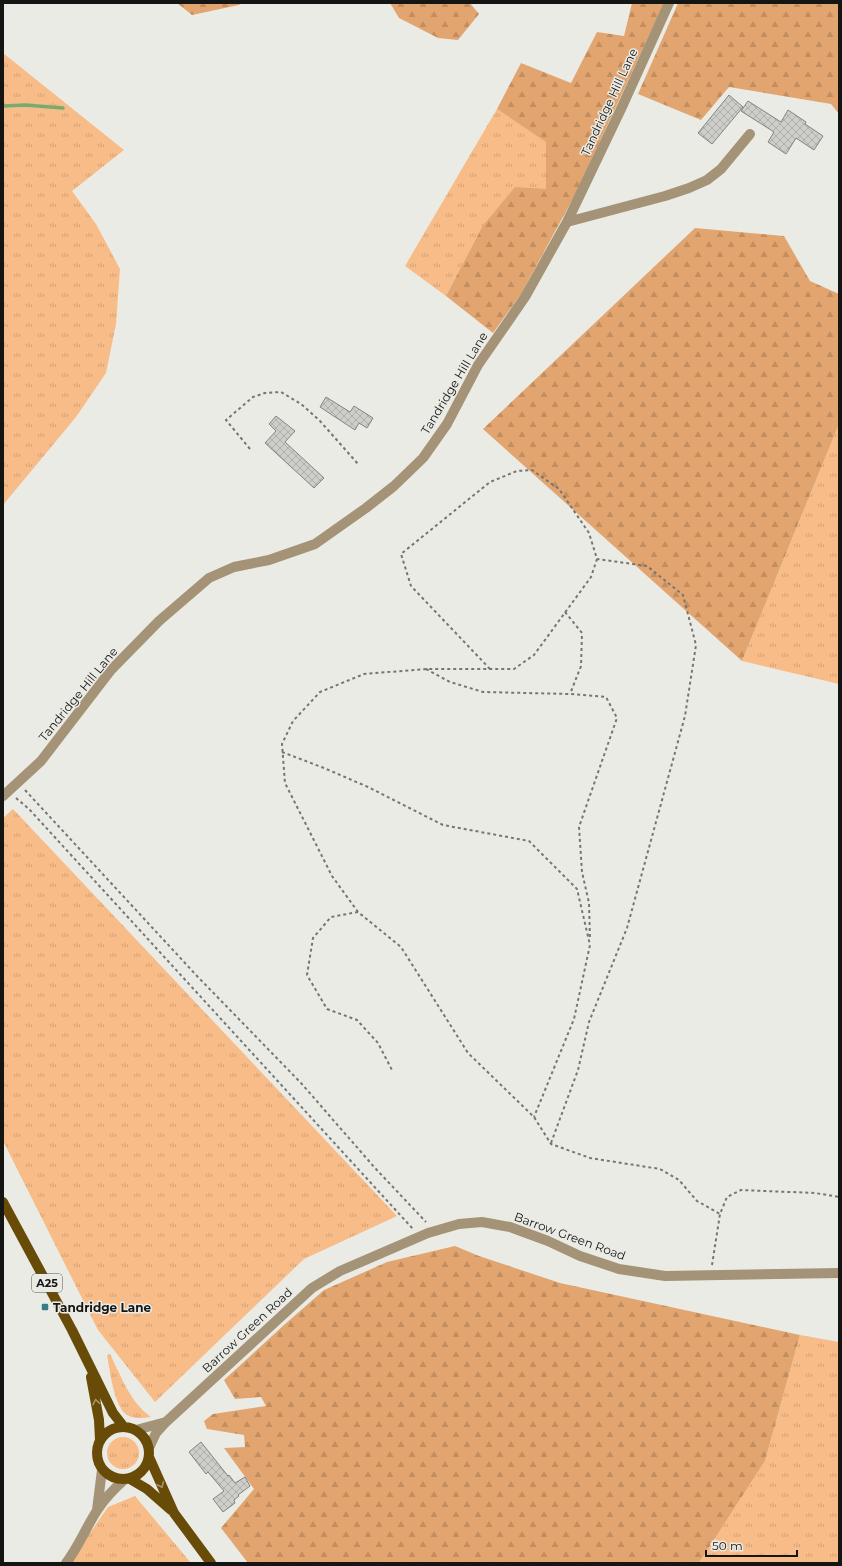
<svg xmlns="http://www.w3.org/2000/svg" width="842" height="1566" font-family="Montserrat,sans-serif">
  <defs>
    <pattern id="grass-tufts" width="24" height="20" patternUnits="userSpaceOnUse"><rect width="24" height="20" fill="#f8bc88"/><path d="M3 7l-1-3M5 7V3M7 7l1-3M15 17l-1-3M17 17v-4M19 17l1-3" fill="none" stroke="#d4a174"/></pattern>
    <pattern id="forest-firs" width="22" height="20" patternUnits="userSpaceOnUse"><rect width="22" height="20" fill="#e3a56f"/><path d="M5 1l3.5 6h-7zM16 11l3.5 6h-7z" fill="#c28d5f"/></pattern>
    <pattern id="building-cross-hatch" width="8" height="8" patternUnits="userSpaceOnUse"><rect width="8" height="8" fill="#cdceca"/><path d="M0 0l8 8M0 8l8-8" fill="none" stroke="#afb0ad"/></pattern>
  </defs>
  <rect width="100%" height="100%" fill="#ebebe6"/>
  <!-- grass -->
  <path fill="url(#grass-tufts)" d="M3 53 124 150 72 191 96 224 120 269 116 324 106 373 76 417 3 505Z
    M497 109 547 142 546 189 482 227 446 296 405 266Z
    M839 424V684L742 661Z
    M13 809 397 1216 304 1259 155 1402 98 1330 3 1141V818Z
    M800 1335 839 1342V1563H699L765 1461Z
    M110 1354C121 1376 130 1402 151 1417 143 1418 136 1419 129 1416 114 1410 110 1370 107 1355Z
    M107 1453a16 16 0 1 1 32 0a16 16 0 1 1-32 0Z
    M135 1496 191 1563H69L108 1507Z"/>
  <!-- forest -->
  <path fill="url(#forest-firs)" d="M177 3H242L239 5 192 15Z
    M390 3H470L479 14 458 40 438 38 399 18Z
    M632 3H664L576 193 521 294 493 333 446 296 482 227 515 187 546 189V142L497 109 521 63 571 83 597 32 624 36Z
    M678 3H839V114L831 104 729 87 701 120 638 94Z
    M695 228 784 236 810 281 839 294V424L742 661 483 429Z
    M455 1246 479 1256 560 1283 800 1335 765 1461 699 1563H248L221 1528 254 1489 224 1448 245 1447 244 1435 207 1429 204 1421 213 1414 266 1406 261 1397 235 1399 224 1380 284 1325 324 1290 387 1262Z"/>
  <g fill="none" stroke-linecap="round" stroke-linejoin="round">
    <!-- stream -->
    <path stroke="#78ab6f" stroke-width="3.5" d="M3 106 25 105 63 108"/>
  </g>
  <!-- building -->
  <path fill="url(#building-cross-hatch)" stroke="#838480" d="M729 95 743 107 712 144 698 133Z
    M748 101 781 122 788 110 806 122 805 124 823 136 814 150 796 138 786 154 768 142 774 132 741 111Z
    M326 397 350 412 354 406 373 418 367 428 359 423 355 430 320 407Z
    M276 416 295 431 285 442 324 478 314 488 265 443 276 431 269 424Z
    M201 1442 228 1476 229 1475 235 1483 245 1477 250 1486 238 1495 239 1496 234 1500 235 1503 223 1512 213 1499 224 1491 208 1472 206 1474 189 1452Z"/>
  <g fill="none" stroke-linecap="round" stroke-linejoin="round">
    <!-- path -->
    <path stroke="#757573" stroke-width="2" stroke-dasharray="3 3" stroke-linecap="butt" d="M250 449 226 420 253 397 265 393 281 392 301 404 320 421 358 464
      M565 612 582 633 581 666 570 694
      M426 669 450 682 483 692 570 694 606 697 617 718 579 827 582 872 589 903 590 940
      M490 669 411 586 401 554 490 482 517 471 532 470 559 489 589 533 597 559 591 577 534 655 514 669H426L364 674 320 692 293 721 282 744 285 783 332 876 358 912 401 947 468 1053 534 1117 551 1144 590 1158 660 1169 679 1180 697 1201 720 1214
      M282 752 324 768 368 787 443 825 529 841 577 889 590 945 574 1019 534 1117
      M25 790 197 976 301 1083 375 1168 426 1222
      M16 798 29 809 413 1229
      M358 912 331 917 313 938 307 975 327 1009 357 1020 378 1043 392 1070
      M551 1143 578 1070 589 1022 627 928 685 716 696 645 683 595 647 566 597 559
      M712 1265 720 1214 727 1197 741 1190 815 1193 839 1197"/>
    <!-- minor -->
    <path stroke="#a49376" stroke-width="10" d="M567 222 665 196 689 188 707 180 721 169 750 134
      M3 796 41 761 111 670 159 621 209 578 234 567 269 560 315 544 366 508 394 486 423 458 447 424 478 365 525 297 567 222 621 109 669 3
      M136 1430 166 1422
      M149 1448 156 1433 166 1422 312 1288 340 1271 428 1233 459 1224 482 1222 510 1227 548 1241 580 1256 619 1269 665 1276 839 1273
      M97 1510 102 1470
      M66 1563C79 1546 86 1527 98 1509 105 1498 115 1488 125 1479"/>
    <!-- major -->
    <path stroke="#684b07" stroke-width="10" d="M3 1202 72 1330 113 1413 124 1427
      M91 1377 99 1420 100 1440
      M97 1453a26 26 0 1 1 52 0a26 26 0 1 1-52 0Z
      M149 1457 174 1513 211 1563
      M130 1479 147 1489 171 1510"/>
  </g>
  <!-- one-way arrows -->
  <defs><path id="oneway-chevron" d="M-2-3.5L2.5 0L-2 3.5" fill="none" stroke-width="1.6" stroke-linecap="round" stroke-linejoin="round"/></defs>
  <g stroke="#a3936b">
    <use href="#oneway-chevron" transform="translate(96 1402) rotate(-101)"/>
    <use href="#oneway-chevron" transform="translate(161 1485) rotate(65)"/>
  </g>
  <!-- markers -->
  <rect fill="#367e82" stroke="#ebebe6" stroke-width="1.5" x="41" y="1303" width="8" height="8" rx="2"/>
  <g text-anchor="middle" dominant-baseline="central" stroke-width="3" stroke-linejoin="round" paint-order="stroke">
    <!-- shield labels -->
    <rect fill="#ebebe6" stroke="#555553" stroke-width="1" x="32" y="1274" width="30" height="18" rx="3"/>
    <g font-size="11" font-weight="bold" fill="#151514">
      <text x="47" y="1283">A25</text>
    </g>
    <!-- street labels -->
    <g font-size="12" fill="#151514" stroke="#ebebe6">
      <text transform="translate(609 102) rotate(-65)">Tandridge Hill Lane</text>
      <text transform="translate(454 383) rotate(-59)">Tandridge Hill Lane</text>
      <text transform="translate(78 694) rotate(-51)">Tandridge Hill Lane</text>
      <text transform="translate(570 1236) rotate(20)">Barrow Green Road</text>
      <text transform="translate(247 1330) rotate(-43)">Barrow Green Road</text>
    </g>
    <!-- poi labels -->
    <g font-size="12" font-weight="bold" fill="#151514" stroke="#ebebe6" text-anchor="start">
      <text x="53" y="1307">Tandridge Lane</text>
    </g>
  </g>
  <!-- border -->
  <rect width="842" height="1566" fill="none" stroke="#151514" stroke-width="8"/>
  <!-- scale -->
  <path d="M706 1550v6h91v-6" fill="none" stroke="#151514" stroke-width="2"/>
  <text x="712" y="1550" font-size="12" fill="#151514" stroke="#ebebe6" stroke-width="3" paint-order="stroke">50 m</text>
</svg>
